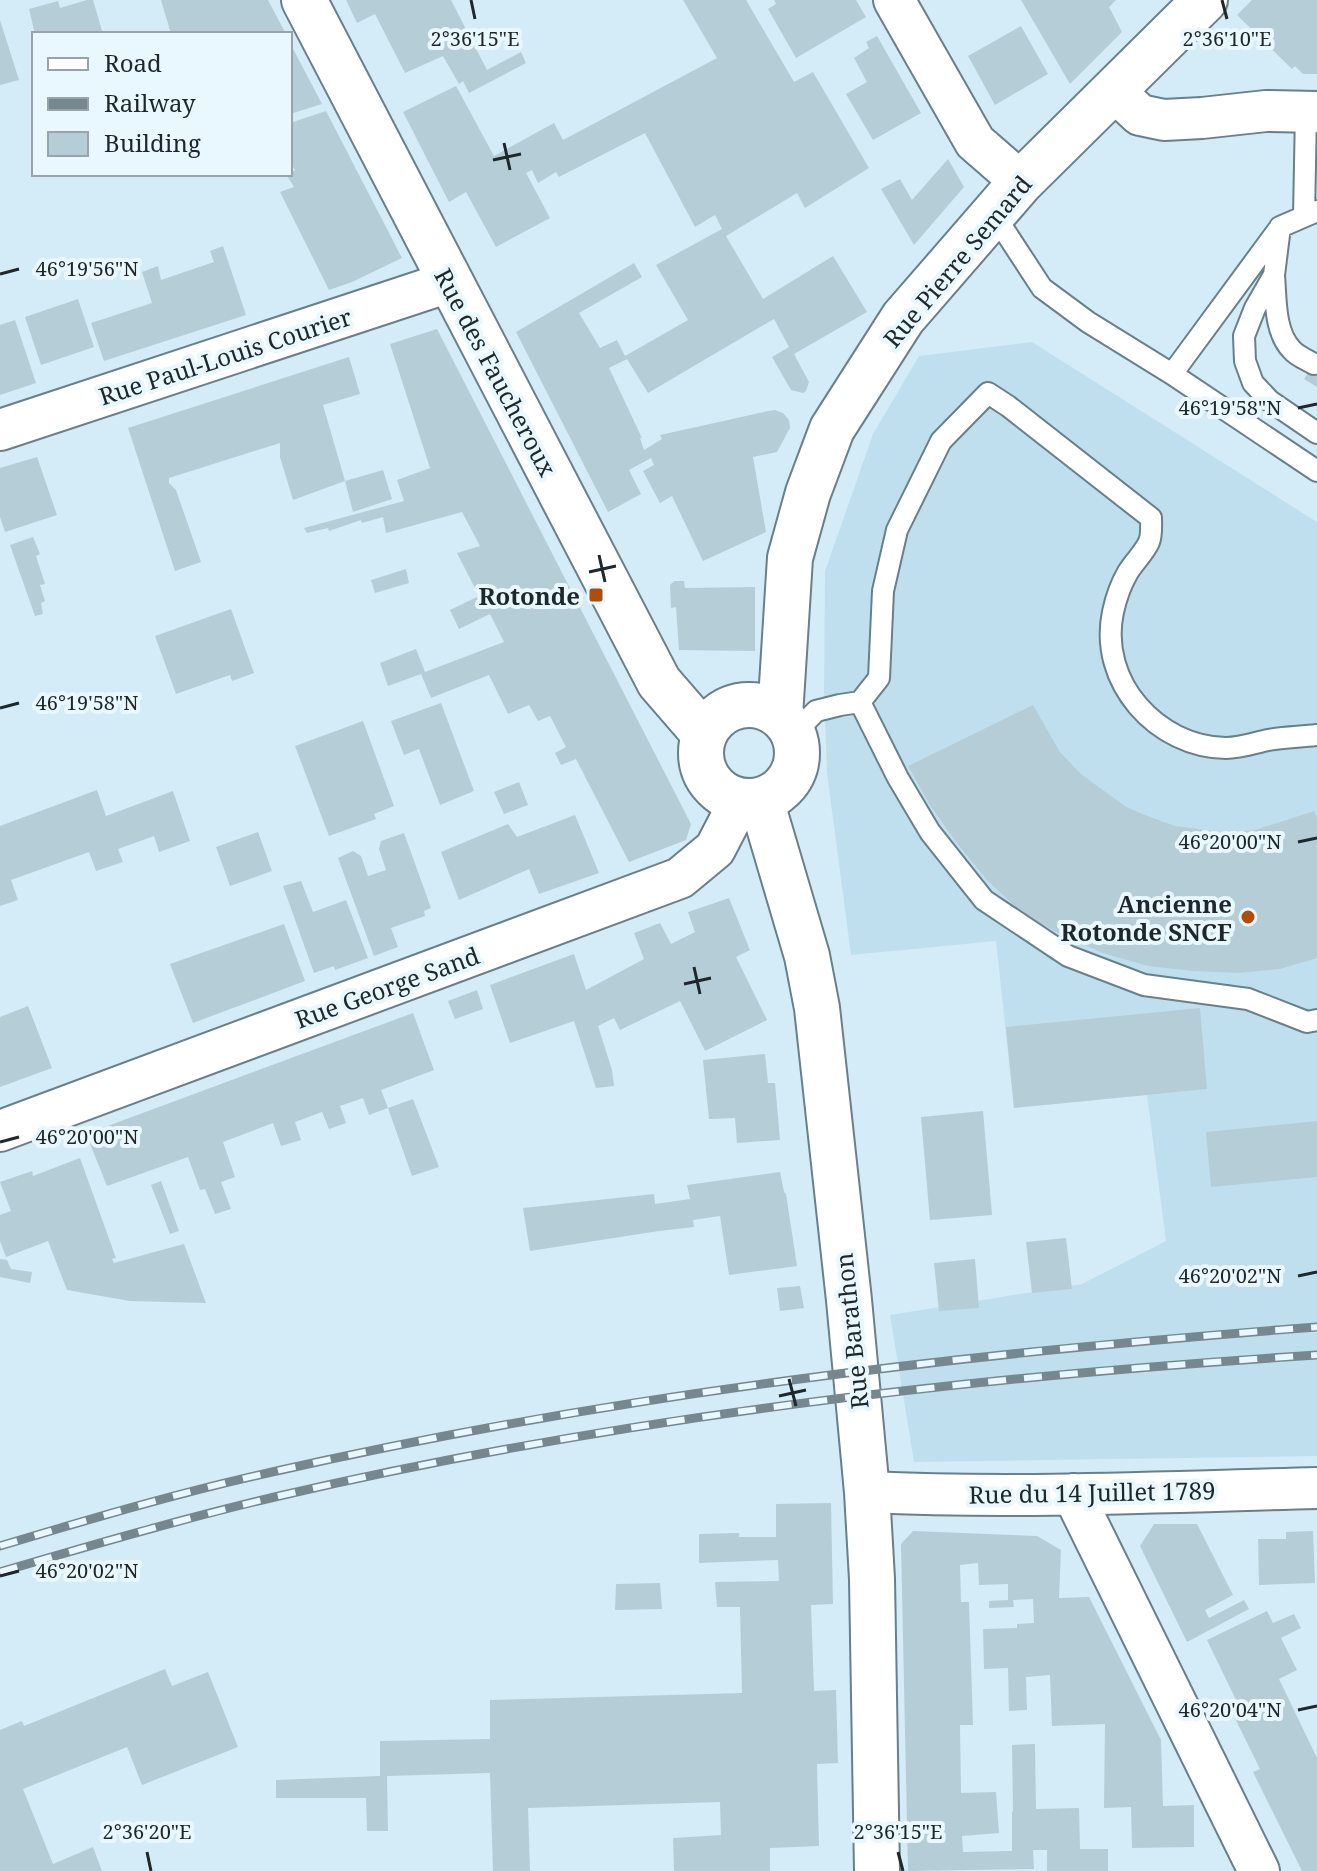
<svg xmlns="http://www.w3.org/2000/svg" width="1317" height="1871" font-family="'Noto Serif',serif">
  <rect width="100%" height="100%" fill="#d4ecf7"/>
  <!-- built -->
  <path fill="#c0dfee" d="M1032 342 1317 522V1456L914 1462 890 1315 1082 1284 1166 1241 1147 1095 1014 1108 996 941 851 955 827 773 824 690 825 571 873 434 919 356Z"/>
  <!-- building -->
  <path fill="#b5cdd7" d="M87 0H93L103 34H35L29 9 58 1 60 8Z
    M161 0H268L286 34H171Z
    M346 0H451L487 70 521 52 526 63 469 93 463 81 459 84 443 56 405 73 375 14 357 23Z
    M683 0H746L794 82 813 72 869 168 805 208 797 193 726 236 763 299 833 256 867 312 794 354 809 382 806 391 803 393 791 390 772 357 789 347 774 319 648 393 627 359 609 368 642 438H640L644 450 662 439 660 435 768 411 775 410 783 413 789 420 790 428 777 452 753 457 766 532 703 561 672 496 660 503 643 471 654 465 651 458 629 470 641 494 608 512 516 332 634 263 642 277 579 313 600 348 617 340 625 356 688 320 656 265 722 229 715 215 695 227 645 133 559 177 556 172 538 183 532 170 526 173 550 218 496 247 466 192 449 202 403 112 456 86 494 156 554 123 563 140 717 58Z
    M774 0H856L866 17 796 58 768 9 776 4Z
    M1021 0H1116L1109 7 1122 32 1070 84Z
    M1252 0H1317V74H1303L1295 66 1292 69 1237 15Z
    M0 20 19 80 0 85Z
    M1021 26 1048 74 995 105 968 56Z
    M877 36 921 113 873 140 846 94 867 82 854 58 869 48 866 42Z
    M290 43 322 104 290 114Z
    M326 111 402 258 352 282 329 290 280 192 294 187 286 174H290L295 170 290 162V123Z
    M948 159 964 187 914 245 881 189 900 179 912 200Z
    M223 246 246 315 104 361 91 323 152 303 142 272 158 266 161 280 214 262 210 251Z
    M78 299 94 347 41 365 25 317Z
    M15 320 36 383 0 395V325Z
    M437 329 691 824 686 840 629 862 576 759 561 765 555 753 566 747 550 716 538 721 529 705 508 714 489 675 431 698 421 674 388 686 380 663 416 649 425 672 504 642 490 614 459 629 450 610 479 596 457 553 480 546 462 512 386 533 383 517 362 523 361 520 329 531 328 528 307 533 304 528 404 501 397 480 430 468 390 344Z
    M349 357 360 394 323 405 345 481 293 500 280 457V443L169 478V483L176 490 201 562 175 571 128 428Z
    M1317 359V387L1304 379Z
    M37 457 57 515 5 532 0 517V468Z
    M383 470 392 499 353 512 345 481Z
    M33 537 40 554 36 556 45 584 40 585 45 601 41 603 43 614 35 616 10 545Z
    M406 569 409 583 375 593 371 580Z
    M674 581H684L685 588 755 587V651L679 650 676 607 671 608 670 585Z
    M231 609 254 673 232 681 230 675 176 694 155 636Z
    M441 703 474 791 440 805 419 749 404 755 391 721Z
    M1033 705 1060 752 1081 774 1126 807 1150 817 1175 826 1227 833 1255 830 1314 811 1317 817V958L1280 969 1238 973 1194 971 1148 966 1103 953 1062 935 1022 913 987 880 960 847 931 807 908 766Z
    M363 721 394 806 374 814 376 819 329 836 295 746Z
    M519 782 528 805 504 814 494 792Z
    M97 790 106 816 173 791 190 841 159 852 154 836 118 849 123 862 96 871 89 852 11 880 18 900 0 906V826Z
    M575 815 599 873 539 894 529 869 459 900 441 852 508 824 517 837Z
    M258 832 272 871 230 886 216 847Z
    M404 833 431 908 424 911 425 916 391 928 398 947 374 956 338 858 353 851 361 856 368 876 386 870 379 849 381 841Z
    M301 881 313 912 346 900 368 958 335 970 334 966 314 973 283 886Z
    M729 898 750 950 736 957 767 1020 705 1051 680 1001 620 1030 614 1018 598 1026 612 1070 614 1086 596 1088 574 1021 510 1043 490 985 574 954 586 990 644 959 634 933 660 923 671 944 695 932 688 912Z
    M284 924 305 981 193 1023 170 964Z
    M477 990 483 1009 455 1019 448 1001Z
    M28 1006 52 1068 0 1087V1017Z
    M1200 1008 1207 1089 1014 1108 1006 1027Z
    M413 1013 434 1070 381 1090 388 1108 369 1115 363 1098 340 1106 346 1123 329 1129 322 1112 295 1122 301 1140 281 1146 273 1123 223 1142 235 1177 221 1182 231 1209 215 1214 205 1189 200 1190 188 1157 107 1186 86 1134Z
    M765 1054 768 1083H775L780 1140 737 1143 735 1118 709 1119 703 1060Z
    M413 1099 439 1167 412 1176 388 1108Z
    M983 1111 992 1215 930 1220 921 1117Z
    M1317 1121V1177L1211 1187 1206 1132Z
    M80 1158 116 1258 112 1259 114 1263 184 1244 206 1303 130 1301 67 1290 48 1241 6 1257 0 1241V1215L11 1211 0 1182 32 1171 33 1176Z
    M780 1172 784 1192 786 1194 797 1266 729 1275 720 1216 693 1220 694 1227 659 1231 530 1251 523 1208 654 1194 655 1204 690 1199 687 1185Z
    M161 1181 179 1231 170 1234 151 1185Z
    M1066 1238 1072 1289 1032 1293 1026 1242Z
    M0 1259 7 1260 11 1269 32 1272 30 1283 0 1277Z
    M975 1259 979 1308 939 1311 934 1263Z
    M800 1286 804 1308 780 1311 777 1288Z
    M831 1503 833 1604 811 1605 814 1691 836 1690 838 1763 817 1764 819 1846 770 1848V1871H674L673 1838 721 1835 720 1802 528 1808 530 1871H493L490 1773 387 1776 388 1831H367L366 1798H276V1780L380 1776V1741L490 1739V1700L742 1693 740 1607H717L715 1582 779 1581 778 1560 699 1563V1534L739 1533V1537H776V1504Z
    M1154 1524H1197L1233 1595 1205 1610 1209 1618 1244 1600 1249 1609 1187 1642 1140 1546Z
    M913 1531 1037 1536 1061 1550 1059 1598 1089 1597 1161 1740 1163 1806 1194 1805V1847L1132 1848 1131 1807 1104 1808 1105 1724 1052 1726 1050 1675 1026 1677 1027 1710 1009 1711 1008 1668 984 1669 983 1629 1017 1628V1624L1034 1623 1033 1599 1013 1600 1014 1607 989 1608V1601L1008 1600V1584L979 1585 978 1563 960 1565 961 1602H969L973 1725H960L961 1793 996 1792 999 1833 962 1836 963 1852 1012 1851V1812L1013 1811 1012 1745 1035 1744 1036 1809 1079 1808 1080 1849H1108V1871H1047V1850H1033L1034 1869 908 1871 901 1544Z
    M1313 1531 1315 1583 1259 1585 1258 1539H1286V1532Z
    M660 1583 662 1609 615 1610 616 1584Z
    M1267 1611 1273 1623 1294 1614 1301 1628 1281 1638 1297 1670 1279 1679 1317 1758V1871H1302L1253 1772 1260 1769 1228 1704 1236 1700 1207 1640Z
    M165 1669 172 1686 208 1672 238 1747 142 1785 127 1747 23 1789 53 1864 93 1847 102 1871H0V1730L22 1721 24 1726Z"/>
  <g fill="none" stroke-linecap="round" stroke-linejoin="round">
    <defs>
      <path id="lane" d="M1317 211 1280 227 1274 275 1255 308 1244 336 1245 361 1253 383 1270 401 1317 433
        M993 213 1042 288 1088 322 1172 374 1317 471
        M1304 216 1306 112
        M1274 275C1276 298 1274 332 1292 350 1297 356 1307 360 1314 364
        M1172 374 1278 230
        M860 702 898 778 930 832 984 900 1068 956 1144 985 1248 999 1307 1022 1317 1020
        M794 734 816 711 840 705 860 702 879 678 883 591 897 530 941 441 988 393 1008 406 1151 518C1151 525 1152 535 1149 542 1144 553 1134 562 1128 572 1121 584 1116 598 1113 612 1098 682 1157 747 1226 748 1241 748 1254 743 1268 740 1284 737 1301 737 1317 735"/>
      <path id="street" d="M894 0 975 142 1021 182
        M1113 90 1140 115 1164 120 1202 118 1266 111 1317 112
        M0 430 449 282
        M0 1131 680 878 715 849 729 822 737 800
        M867 1492C1017 1499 1167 1492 1317 1488
        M1073 1494 1259 1871"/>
      <path id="secondary" d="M304 0 659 682 704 734
        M701 753a48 48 0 1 1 96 0a48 48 0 1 1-96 0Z
        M780 716 790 558 808 493 832 429 903 318 1021 182 1205 0
        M761 800 807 956 817 1008 849 1300 867 1492 872 1579 877 1871"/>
    </defs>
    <!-- lane casing -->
    <use href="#lane" stroke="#697f89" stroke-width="24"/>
    <!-- street casing -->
    <use href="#street" stroke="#697f89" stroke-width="44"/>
    <!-- secondary casing -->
    <use href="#secondary" stroke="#697f89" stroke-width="48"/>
    <!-- lane -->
    <use href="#lane" stroke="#fff" stroke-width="20"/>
    <!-- street -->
    <use href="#street" stroke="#fff" stroke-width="40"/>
    <!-- secondary -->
    <use href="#secondary" stroke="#fff" stroke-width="44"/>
    <defs>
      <path id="rail" d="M0 1546C90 1519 181 1492 272 1472 616 1394 966 1353 1317 1327
        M0 1572C92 1545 185 1518 279 1496 620 1417 968 1377 1317 1355"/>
    </defs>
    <!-- rail casing -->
    <use href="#rail" stroke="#77878f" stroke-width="9"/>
    <!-- rail -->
    <use href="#rail" stroke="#e9f7fe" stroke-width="6" stroke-dasharray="18" stroke-linecap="butt"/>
  </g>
  <!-- ticks -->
  <path fill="none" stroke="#1e272b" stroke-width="3" d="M471 0 475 19M1222 0 1227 19M504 143 510 170M493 160 521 154M0 274 19 269M1298 408 1317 404M599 555 605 582M589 572 616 566M0 708 19 703M1298 842 1317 838M694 967 700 994M684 984 711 978M0 1142 19 1137M1298 1276 1317 1272M789 1379 796 1406M779 1396 806 1390M0 1576 19 1571M1298 1710 1317 1706M147 1852 151 1871M898 1852 903 1871"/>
  <!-- markers -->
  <g fill="#ae4d0c" stroke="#e9f7fe" stroke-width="3">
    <rect x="588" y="587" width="16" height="16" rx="4"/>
    <circle cx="1248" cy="917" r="8"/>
  </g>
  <g text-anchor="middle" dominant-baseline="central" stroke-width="8" stroke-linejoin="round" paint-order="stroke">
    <!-- street labels -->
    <g font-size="24" fill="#1e272b" stroke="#e9f7fe">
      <text transform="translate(957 261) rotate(-50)">Rue Pierre Semard</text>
      <text transform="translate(225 356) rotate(-18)">Rue Paul-Louis Courier</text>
      <text transform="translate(496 372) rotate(62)">Rue des Faucheroux</text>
      <text transform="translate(387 987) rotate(-20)">Rue George Sand</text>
      <text transform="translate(851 1331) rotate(-96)">Rue Barathon</text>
      <text transform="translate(1092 1492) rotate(-1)">Rue du 14 Juillet 1789</text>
    </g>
    <!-- poi labels -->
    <g font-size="24" font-weight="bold" fill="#1e272b" stroke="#e9f7fe" text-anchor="end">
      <text x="580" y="595">Rotonde</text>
      <text x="1232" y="903">Ancienne<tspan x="1232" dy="28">Rotonde SNCF</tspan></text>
    </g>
  </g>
  <g font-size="20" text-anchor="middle" fill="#1e272b" stroke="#e9f7fe" stroke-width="8" stroke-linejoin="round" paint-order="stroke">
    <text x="475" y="46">2°36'15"E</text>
    <text x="1227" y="46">2°36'10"E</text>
    <text x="87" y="276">46°19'56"N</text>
    <text x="1230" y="415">46°19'58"N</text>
    <text x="87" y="710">46°19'58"N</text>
    <text x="1230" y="849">46°20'00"N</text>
    <text x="87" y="1144">46°20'00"N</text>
    <text x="1230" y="1283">46°20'02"N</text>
    <text x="87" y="1578">46°20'02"N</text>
    <text x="1230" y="1717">46°20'04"N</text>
    <text x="147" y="1839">2°36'20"E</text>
    <text x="898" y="1839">2°36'15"E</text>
  </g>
  <!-- legend -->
  <rect x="32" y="32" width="260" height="144" fill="#e9f7fe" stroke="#98a4aa" stroke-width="2"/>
  <rect x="48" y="58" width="40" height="12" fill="#ffffff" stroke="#98a4aa" stroke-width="2"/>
  <text x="104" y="72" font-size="24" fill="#1e272b">Road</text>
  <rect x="48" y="98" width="40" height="12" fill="#77878f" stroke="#98a4aa" stroke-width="2"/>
  <text x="104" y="112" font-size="24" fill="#1e272b">Railway</text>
  <rect x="48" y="132" width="40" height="24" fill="#b5cdd7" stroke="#98a4aa" stroke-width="2"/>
  <text x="104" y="152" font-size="24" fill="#1e272b">Building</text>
</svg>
